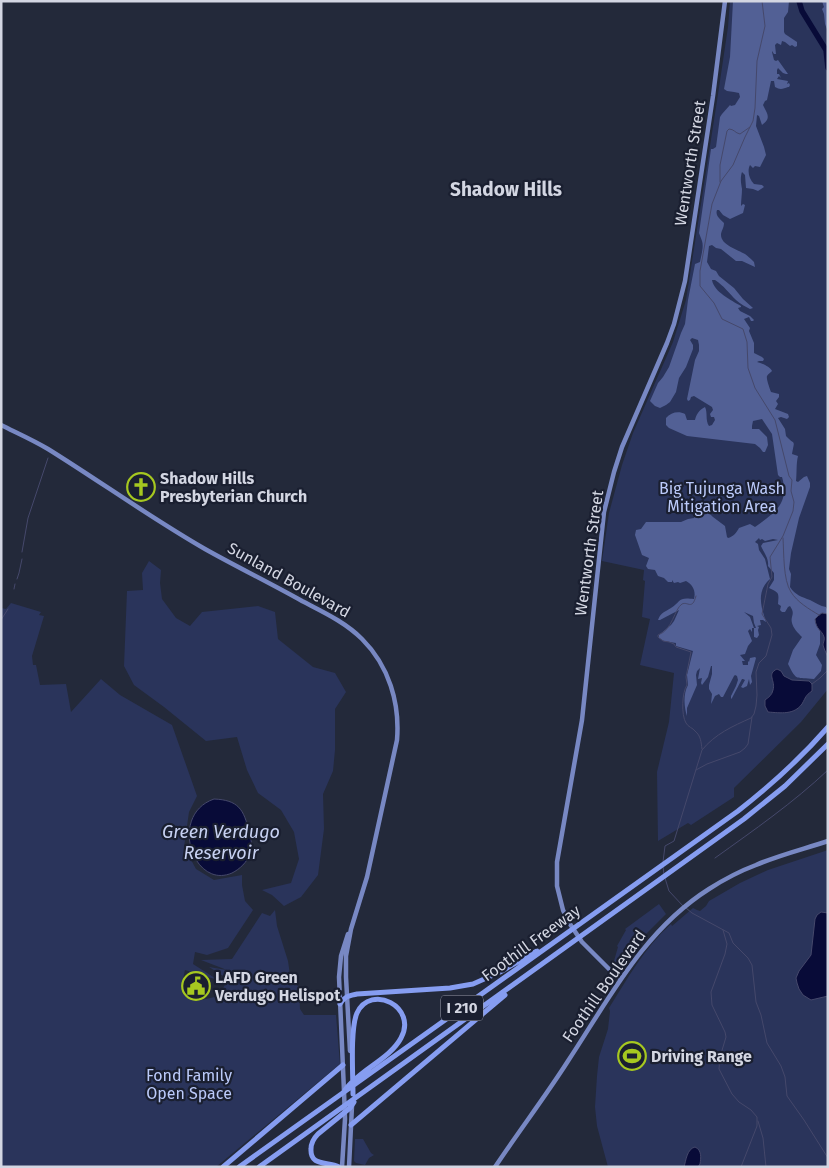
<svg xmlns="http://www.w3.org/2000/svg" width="829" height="1168" font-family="'Fira Sans',sans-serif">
  <rect width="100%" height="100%" fill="#23293a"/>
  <!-- green -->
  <path fill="#2a345b" d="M730 1H828V689L801 722 734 788V797L691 825 688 823 658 841 657 772 669 722 674 673 640 665 650 619 642 617 645 581 643 580 644 570 602 561 609 513 622 465 633 433 673 342 686 300 717 101 728 27Z
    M149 561 161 570 160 583 162 599 176 618 190 626 202 612 258 606 275 612 278 639 313 667 335 673 346 692 335 709V750L333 771 323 794 324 829 318 875 301 897 284 906 272 895 262 890 291 883 299 859 294 832 281 810 258 793 247 770 237 737 206 741 164 707 134 685 124 666 127 591 143 590 142 573Z
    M11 603 41 612 39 615 44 616 32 656 33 665H36L40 685 66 684 71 712 101 679 120 695 172 725 197 796 189 812 184 847 196 869 214 880 242 875V885L245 901 253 910 228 948 207 955 195 952 193 964 218 980 185 970 181 988 197 1001 219 996 228 979 209 967 227 970 201 960 232 959 262 913 270 916 275 910 277 926 288 961 290 975 299 988 300 1009 304 1015H336L340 1064 216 1167H1V608L6 609Z
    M828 850V1167H608L597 1126 595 1107 597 1076 599 1057 608 1029 610 1011 609 1008C627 979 645 947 671 924L672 926 693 908 697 910 700 911 706 906 709 901 740 883 768 870Z
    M659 904 666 914 644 936 620 968 617 969 614 966V961L618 947 617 946 626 930 625 929Z
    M355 1139H363L371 1153 374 1155 369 1158 365 1165 356 1163 354 1161Z"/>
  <!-- forest -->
  <path fill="#526095" d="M733 1H789L788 12 784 18V32L785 34 797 42V46L795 47 792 45 790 46 785 42 782 41 781 45 777 43 775 45 776 54H774L772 51V52L774 60 776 61 778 60 788 74H786L783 73 778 68 777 70V74H779L781 78 779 76 777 79 788 81 787 84 789 83 790 85 789 87H788C783 89 780 90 775 87L774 81H771L767 100 765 101 763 105C768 115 771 118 762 125L759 116 757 115 756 126 764 147 766 155 760 167 755 166 753 168 750 165C747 171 749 179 754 184L762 185 764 187 758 191 753 189 746 188 745 175 742 172C740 178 741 183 742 189 742 195 741 200 741 206L743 204 745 205 743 213 730 219 723 215 719 210H717C715 216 720 219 724 223 724 228 721 231 721 235 721 245 738 250 745 254 748 256 751 259 754 262L755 267 742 261H736L721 249 716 248 712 245 709 246 707 262 711 269 716 271 719 276 734 288 743 299 753 308 750 309C746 307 740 304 736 300 729 293 724 286 715 280H712C714 292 731 300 741 306V307L738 308 740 311 750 316 754 320 753 321H751L749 317 744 319 750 328 749 331 754 343V353L762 357 764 359 763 361H759L757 362C762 363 770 367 772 371 771 372 768 374 767 376 766 379 770 389 771 392L779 394V397L776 401 778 404 775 409 788 414 789 417 787 419 781 417 778 418 785 429 786 436C795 446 795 438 792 454L798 456C796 464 797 473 796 481L798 482 804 477 807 476 810 483V487L799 518 791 553 789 569 791 574 790 587C795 595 802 597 810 600 816 603 820 606 826 607L828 611V615L820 625V644L816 655 822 665 821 671 814 679C796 677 797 682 788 664L793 650 802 637C798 633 793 628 792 623 790 615 796 615 790 606L788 607 785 612H782L780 610 781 606 778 604C779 592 779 593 769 588L774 580V573L768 566C769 558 764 553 761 546L763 543 778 540 773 539 765 541 762 539 760 540 759 538 755 542 758 544 759 550 765 559 770 579C756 591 761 607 766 622L763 620H760L761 625 757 626 759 627 758 630 759 635 757 638 754 637V628H756L754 623 753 616 744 612 750 617 754 628H752V632L750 629 748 631 752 641 748 646 745 654 740 655 745 661H742L743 665H748V661L749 662 750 658 755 657 756 658 751 676 752 682 750 685 749 679 747 686 743 688 741 687 745 680 743 679H742L732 698 731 699V696L736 686 738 680 737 676 735 675 734 676 723 697H721L719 694 715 696 711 704 712 694 709 689V685L712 674V666H711L708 677 702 685 701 683 702 678 698 679 700 668 697 671 696 675 697 685 687 708V716C684 707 683 694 688 685L687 675 693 651 676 646V643L664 641 659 638V635L671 625 674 621 679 610 660 620H658C661 612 665 612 671 608 682 601 677 597 694 599 696 591 693 585 686 581L680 583 678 582 674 583 672 580V582H668L664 578 658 576 655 570 648 569 646 566 649 558 642 555 635 535 636 530 641 529 646 522H681L688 519 694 518V514L689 512 690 509 708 512 713 517 725 526 727 537 728 538C733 537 737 532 739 528L750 524 755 527C774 513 790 504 782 477H780L778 475 772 434 762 419 753 421 752 426V429H759L767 437 768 445 765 452H763L760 448 755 444 687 436 669 428 666 425V418C671 412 679 411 685 414L687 420H695C696 415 699 410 705 407 708 413 705 420 709 426L712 425 715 420 714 417H711L710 414 713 410 712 407 694 396 691 397 690 400 688 401 687 399 695 360 699 351V345L698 340 692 338 690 340 693 345V349L686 367 679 378 676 392 670 402 666 405 660 408 655 406 650 401 658 383 663 377 669 367 681 333 685 324 688 300 695 264 700 262C701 256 704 247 702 241 701 238 700 236 699 233L711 149H713L716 147 720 117 722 114 730 105 731 106 735 105 740 97 739 93 734 92 727 91 724 89 730 57Z
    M822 1H828V32L825 24 824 14 822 9 824 7Z"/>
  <!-- water -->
  <path fill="#080b38" stroke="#45486b" d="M822 613 828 614V657C826 653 824 649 823 645 823 643 825 639 824 637 822 630 816 630 815 619L819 615Z
    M777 669 781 671 784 676 792 680 809 681 812 684V691C805 696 806 697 802 704 794 715 781 713 768 712L765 706V700C769 697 772 695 773 690 776 681 766 674 777 669Z
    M214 799C238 800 244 809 249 832 251 839 253 846 250 854 247 862 240 869 232 873 193 890 168 815 214 799Z
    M821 912 828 913V996L811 1000 803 995 799 989 797 983 796 978 799 971 811 955 815 919 817 915Z
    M695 1147C702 1150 701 1158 700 1164L698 1167H684C686 1160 687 1149 695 1147Z"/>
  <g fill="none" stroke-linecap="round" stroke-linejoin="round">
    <!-- stream -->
    <path stroke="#45486b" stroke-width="1" d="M720 182V165L727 131 729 129C734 129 735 133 740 134L750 127
      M783 538C784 553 783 580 791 592 797 602 809 609 819 615
      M22 552 28 518 48 458
      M17 579 19 573 22 559
      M14 589 15 584
      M696 596C692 611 688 601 682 604 674 609 673 630 658 635V637L663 641 669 642 674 644 676 647 691 652 686 677 687 685C682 692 681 715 686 723 688 727 693 728 695 731 701 736 701 742 702 749
      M1 620 8 609
      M812 684 820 678 828 670
      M696 770 707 764 740 752 745 748 748 744 752 717
      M715 858C754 830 793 803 828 770
      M663 862 665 846 674 841 702 750C715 734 733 726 751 718L754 714 756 706 757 695 756 672 759 663 766 656 772 635 771 628 762 614 768 584 772 577 770 557 783 536 793 511 794 502 791 491 792 480 789 476 775 420 755 388 748 368 747 342 743 329 722 319 714 303 700 286V271L712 204 721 181 733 165 745 137 753 121 755 108 757 61 765 26 762 1
      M663 866 664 875
      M665 878 669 891 683 906
      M686 908 692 913 729 933 733 943 748 958 752 965 756 1002 761 1015 767 1043 781 1066 785 1077 787 1096 804 1120 828 1158
      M723 930 727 944 725 954 711 992 712 1005 725 1032 726 1037 720 1057 719 1069 732 1094 739 1102 751 1110 757 1117V1126L741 1167
      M758 1121 763 1138 766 1167"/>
    <!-- river -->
    <path stroke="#080b38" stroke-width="5.5" d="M799 1 802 11 826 50 828 68"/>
    <!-- major -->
    <path stroke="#7888c3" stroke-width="4.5" d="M1 425C17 433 33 440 48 449 101 482 151 518 205 549 237 567 270 583 302 601 323 612 345 622 362 639 389 666 400 703 397 740L367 877 351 929 346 956V977L350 1051
      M621 979 611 971 582 942 568 921 563 910 557 886V862L582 720 604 512 614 472 622 447 667 343 674 324 685 281 713 96 725 1
      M342 1167 345 1119 344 1091 339 977 341 956 348 934
      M349 1167 352 1106
      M495 1167C519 1131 545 1097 568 1061 609 999 644 930 709 889 723 880 740 871 756 865 779 855 804 849 828 841"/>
    <!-- highway -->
    <path stroke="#869df1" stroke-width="5" d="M340 1004C345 996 348 996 357 994L450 988 473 984 500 972 537 951
      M345 1090C359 1070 390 1059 401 1038 418 1007 371 983 357 1013 350 1029 353 1075 353 1094
      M351 1125 505 995
      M223 1167 343 1065
      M239 1167 738 811C770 786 801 758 828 727
      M259 1167 744 819 785 786 828 744
      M339 1167C328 1161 310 1167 311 1149 311 1143 314 1138 318 1134L350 1108 354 1102"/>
  </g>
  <!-- icons -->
  <defs>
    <symbol id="church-ring" viewBox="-11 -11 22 22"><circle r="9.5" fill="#1a1f30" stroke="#a6c820" stroke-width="1.5"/><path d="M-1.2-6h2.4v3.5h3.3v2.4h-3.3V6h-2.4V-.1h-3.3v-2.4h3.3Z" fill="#a6c820"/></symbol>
    <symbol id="civic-ring" viewBox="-11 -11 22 22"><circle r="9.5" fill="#1a1f30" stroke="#a6c820" stroke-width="1.5"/><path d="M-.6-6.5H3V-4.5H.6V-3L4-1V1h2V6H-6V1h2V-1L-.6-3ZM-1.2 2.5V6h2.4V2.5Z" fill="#a6c820"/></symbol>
    <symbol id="stadium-ring" viewBox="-11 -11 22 22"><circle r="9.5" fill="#1a1f30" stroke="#a6c820" stroke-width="1.5"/><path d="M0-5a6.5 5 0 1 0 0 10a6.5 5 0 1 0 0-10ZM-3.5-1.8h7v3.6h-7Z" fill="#a6c820"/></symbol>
  </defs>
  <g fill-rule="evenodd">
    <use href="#church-ring" x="125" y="471" width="32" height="32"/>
    <use href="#civic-ring" x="180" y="970" width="32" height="32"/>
    <use href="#stadium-ring" x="616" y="1040" width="32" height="32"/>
  </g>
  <g text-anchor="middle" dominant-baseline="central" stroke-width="4.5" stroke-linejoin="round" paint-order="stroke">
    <!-- shield labels -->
    <rect fill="#1a1f30" stroke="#9c9fad" stroke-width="1" x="441" y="995.5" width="42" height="25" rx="4"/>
    <g font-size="15" font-weight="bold" fill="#d3d6e2">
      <text x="462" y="1008">I 210</text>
    </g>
    <!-- street labels -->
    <g font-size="16" fill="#d3d6e2" stroke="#1a1f30">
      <text transform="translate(690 163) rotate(-81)">Wentworth Street</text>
      <text transform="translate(589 553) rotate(-82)">Wentworth Street</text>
      <text transform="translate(289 580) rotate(29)">Sunland Boulevard</text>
      <text transform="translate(531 943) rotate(-36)">Foothill Freeway</text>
      <text transform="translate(604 986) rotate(-55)">Foothill Boulevard</text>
    </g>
    <!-- poi labels -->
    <g font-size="16" font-weight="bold" fill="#d3d6e2" stroke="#1a1f30" text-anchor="start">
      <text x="160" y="478">Shadow Hills<tspan x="160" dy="18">Presbyterian Church</tspan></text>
      <text x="215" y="977">LAFD Green<tspan x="215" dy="18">Verdugo Helispot</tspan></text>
      <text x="651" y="1056">Driving Range</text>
    </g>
    <!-- park labels -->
    <g font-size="16" fill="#bbcafa" stroke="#1a1f30">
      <text x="722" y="488">Big Tujunga Wash<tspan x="722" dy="18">Mitigation Area</tspan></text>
      <text x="189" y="1075">Fond Family<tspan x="189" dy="18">Open Space</tspan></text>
    </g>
    <!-- water labels -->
    <g font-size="18" font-style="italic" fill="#c7d1f2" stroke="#1a1f30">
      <text x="221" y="832">Green Verdugo<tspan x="221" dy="21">Reservoir</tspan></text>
    </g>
    <!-- quarter labels -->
    <g font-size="19" font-weight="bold" fill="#d3d6e2" stroke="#1a1f30">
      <text x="506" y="189">Shadow Hills</text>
    </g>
  </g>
  <!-- border -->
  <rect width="829" height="1168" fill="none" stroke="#d3d6e2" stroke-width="5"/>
</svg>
